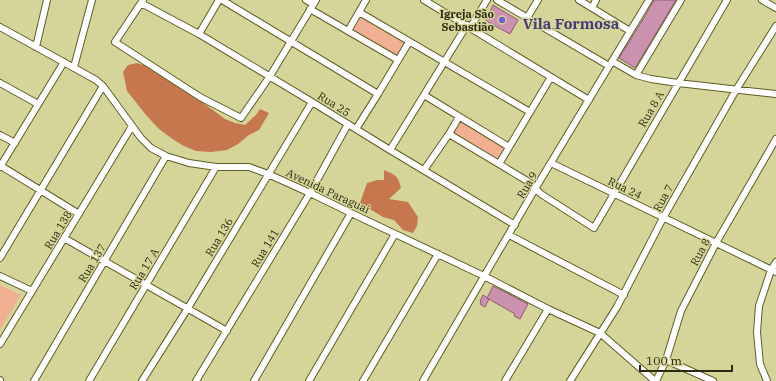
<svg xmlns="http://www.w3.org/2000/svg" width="776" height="381" font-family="'IBM Plex Serif',serif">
  <rect width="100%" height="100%" fill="#d6d599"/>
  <!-- green -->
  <path fill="#f0b091" d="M360 16 404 43 396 56 353 30Z
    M461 121 505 148 497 160 453 134Z
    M0 285 21 295 0 330Z"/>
  <!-- forest -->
  <path fill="#c6774d" d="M137 63 152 68 191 94 225 119 235 123 245 125 256 115 260 109 269 113 259 130 249 135 238 144 227 150 211 152 196 151 184 146 174 140 159 129 146 115 127 91 123 72 128 65Z
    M384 170C395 175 398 175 401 188L389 199 408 202 418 217 417 226 413 233 403 230 394 220 383 217 360 203 367 183 377 180H384Z"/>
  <!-- building -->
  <path fill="#ca92ae" stroke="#905b77" d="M654 0H676L635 68 619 58 644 18Z
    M493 5 518 20 510 34 486 21Z
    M493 286 528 304 520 319 514 316 515 314 487 298Z
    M483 295 489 299 485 307 480 304 481 302 480 301Z"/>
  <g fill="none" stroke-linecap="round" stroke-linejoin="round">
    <defs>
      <path id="minor" d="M143 0 115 42 200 97 241 118 270 76 316 0
        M222 0 378 94
        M306 0 313 4
        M424 0 589 100
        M497 0 609 66
        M579 0 630 31
        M762 0 776 8
        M141 3 199 34 312 102 390 150 515 225
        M592 8 596 0
        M310 9 398 60
        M359 12 530 112
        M527 18 538 0
        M0 27 96 80 103 86 141 138 151 148 166 156 189 163 216 167H249L268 174 310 193 351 213 484 276 548 309 600 333 655 381
        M470 28 487 0
        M348 31 366 0
        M199 34 219 0
        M36 47 47 0
        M612 61 636 75 651 79 678 83 776 94
        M74 67 92 0
        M636 75 681 0
        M0 83 38 104
        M424 95 509 147
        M356 129 378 94 409 42
        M449 134 529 182 541 194 594 228 727 0
        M0 135 15 143
        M390 150 467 25
        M551 163 776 272
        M499 164 551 77
        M1 166 79 214
        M0 167 64 62
        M424 170 449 134 459 117
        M509 235 624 295
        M64 238 227 331
        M0 258 103 86
        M0 276 32 291
        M0 344 132 126
        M666 360 713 381
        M0 380V381
        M34 381 166 156
        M89 381 216 167
        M142 381 188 308 312 102
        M196 381 310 193 348 124
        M254 381 351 213
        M309 381 395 234
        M363 381 438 254
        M423 381 535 189 649 0
        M505 381 548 309
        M570 381 617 307 663 218 736 90 776 26
        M656 381 666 360 681 311 716 243 776 139
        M767 381 760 364 757 332 759 306 771 270 776 262"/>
    </defs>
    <!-- minor casing -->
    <use href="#minor" stroke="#5f5e25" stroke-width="8"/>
    <!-- minor -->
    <use href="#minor" stroke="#fff" stroke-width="6"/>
  </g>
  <!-- markers -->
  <circle fill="#735cd6" stroke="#d6d599" stroke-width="1.5" cx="502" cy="20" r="4"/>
  <g text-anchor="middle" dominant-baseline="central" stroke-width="3" stroke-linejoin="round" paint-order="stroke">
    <!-- poi labels -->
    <g font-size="11" font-weight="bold" fill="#2b2a12" stroke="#d6d599" text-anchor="end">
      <text x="494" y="14">Igreja São<tspan x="494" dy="13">Sebastião</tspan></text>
    </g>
    <!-- street labels -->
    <g font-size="11" fill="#2b2a12" stroke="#d6d599">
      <text transform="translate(334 104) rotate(32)">Rua 25</text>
      <text transform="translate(651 109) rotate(-60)">Rua 8 A</text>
      <text transform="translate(527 185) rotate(-59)">Rua 9</text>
      <text transform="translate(625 188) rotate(26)">Rua 24</text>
      <text transform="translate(328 191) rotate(25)">Avenida Paraguai</text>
      <text transform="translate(663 198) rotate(-61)">Rua 7</text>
      <text transform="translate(58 230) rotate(-59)">Rua 138</text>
      <text transform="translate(219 237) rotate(-59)">Rua 136</text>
      <text transform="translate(265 248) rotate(-59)">Rua 141</text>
      <text transform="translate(700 252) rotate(-62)">Rua 8</text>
      <text transform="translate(92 263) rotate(-59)">Rua 137</text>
      <text transform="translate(144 269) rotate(-59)">Rua 17 A</text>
    </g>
    <!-- district labels -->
    <g font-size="15" font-weight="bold" fill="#453c79" stroke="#d6d599">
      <text x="571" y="23">Vila Formosa</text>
    </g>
  </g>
  <!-- scale -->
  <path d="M640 365v6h92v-6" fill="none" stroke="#2b2a12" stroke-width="2"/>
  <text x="646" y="365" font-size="12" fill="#2b2a12" stroke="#d6d599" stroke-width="3" paint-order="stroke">100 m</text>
</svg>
